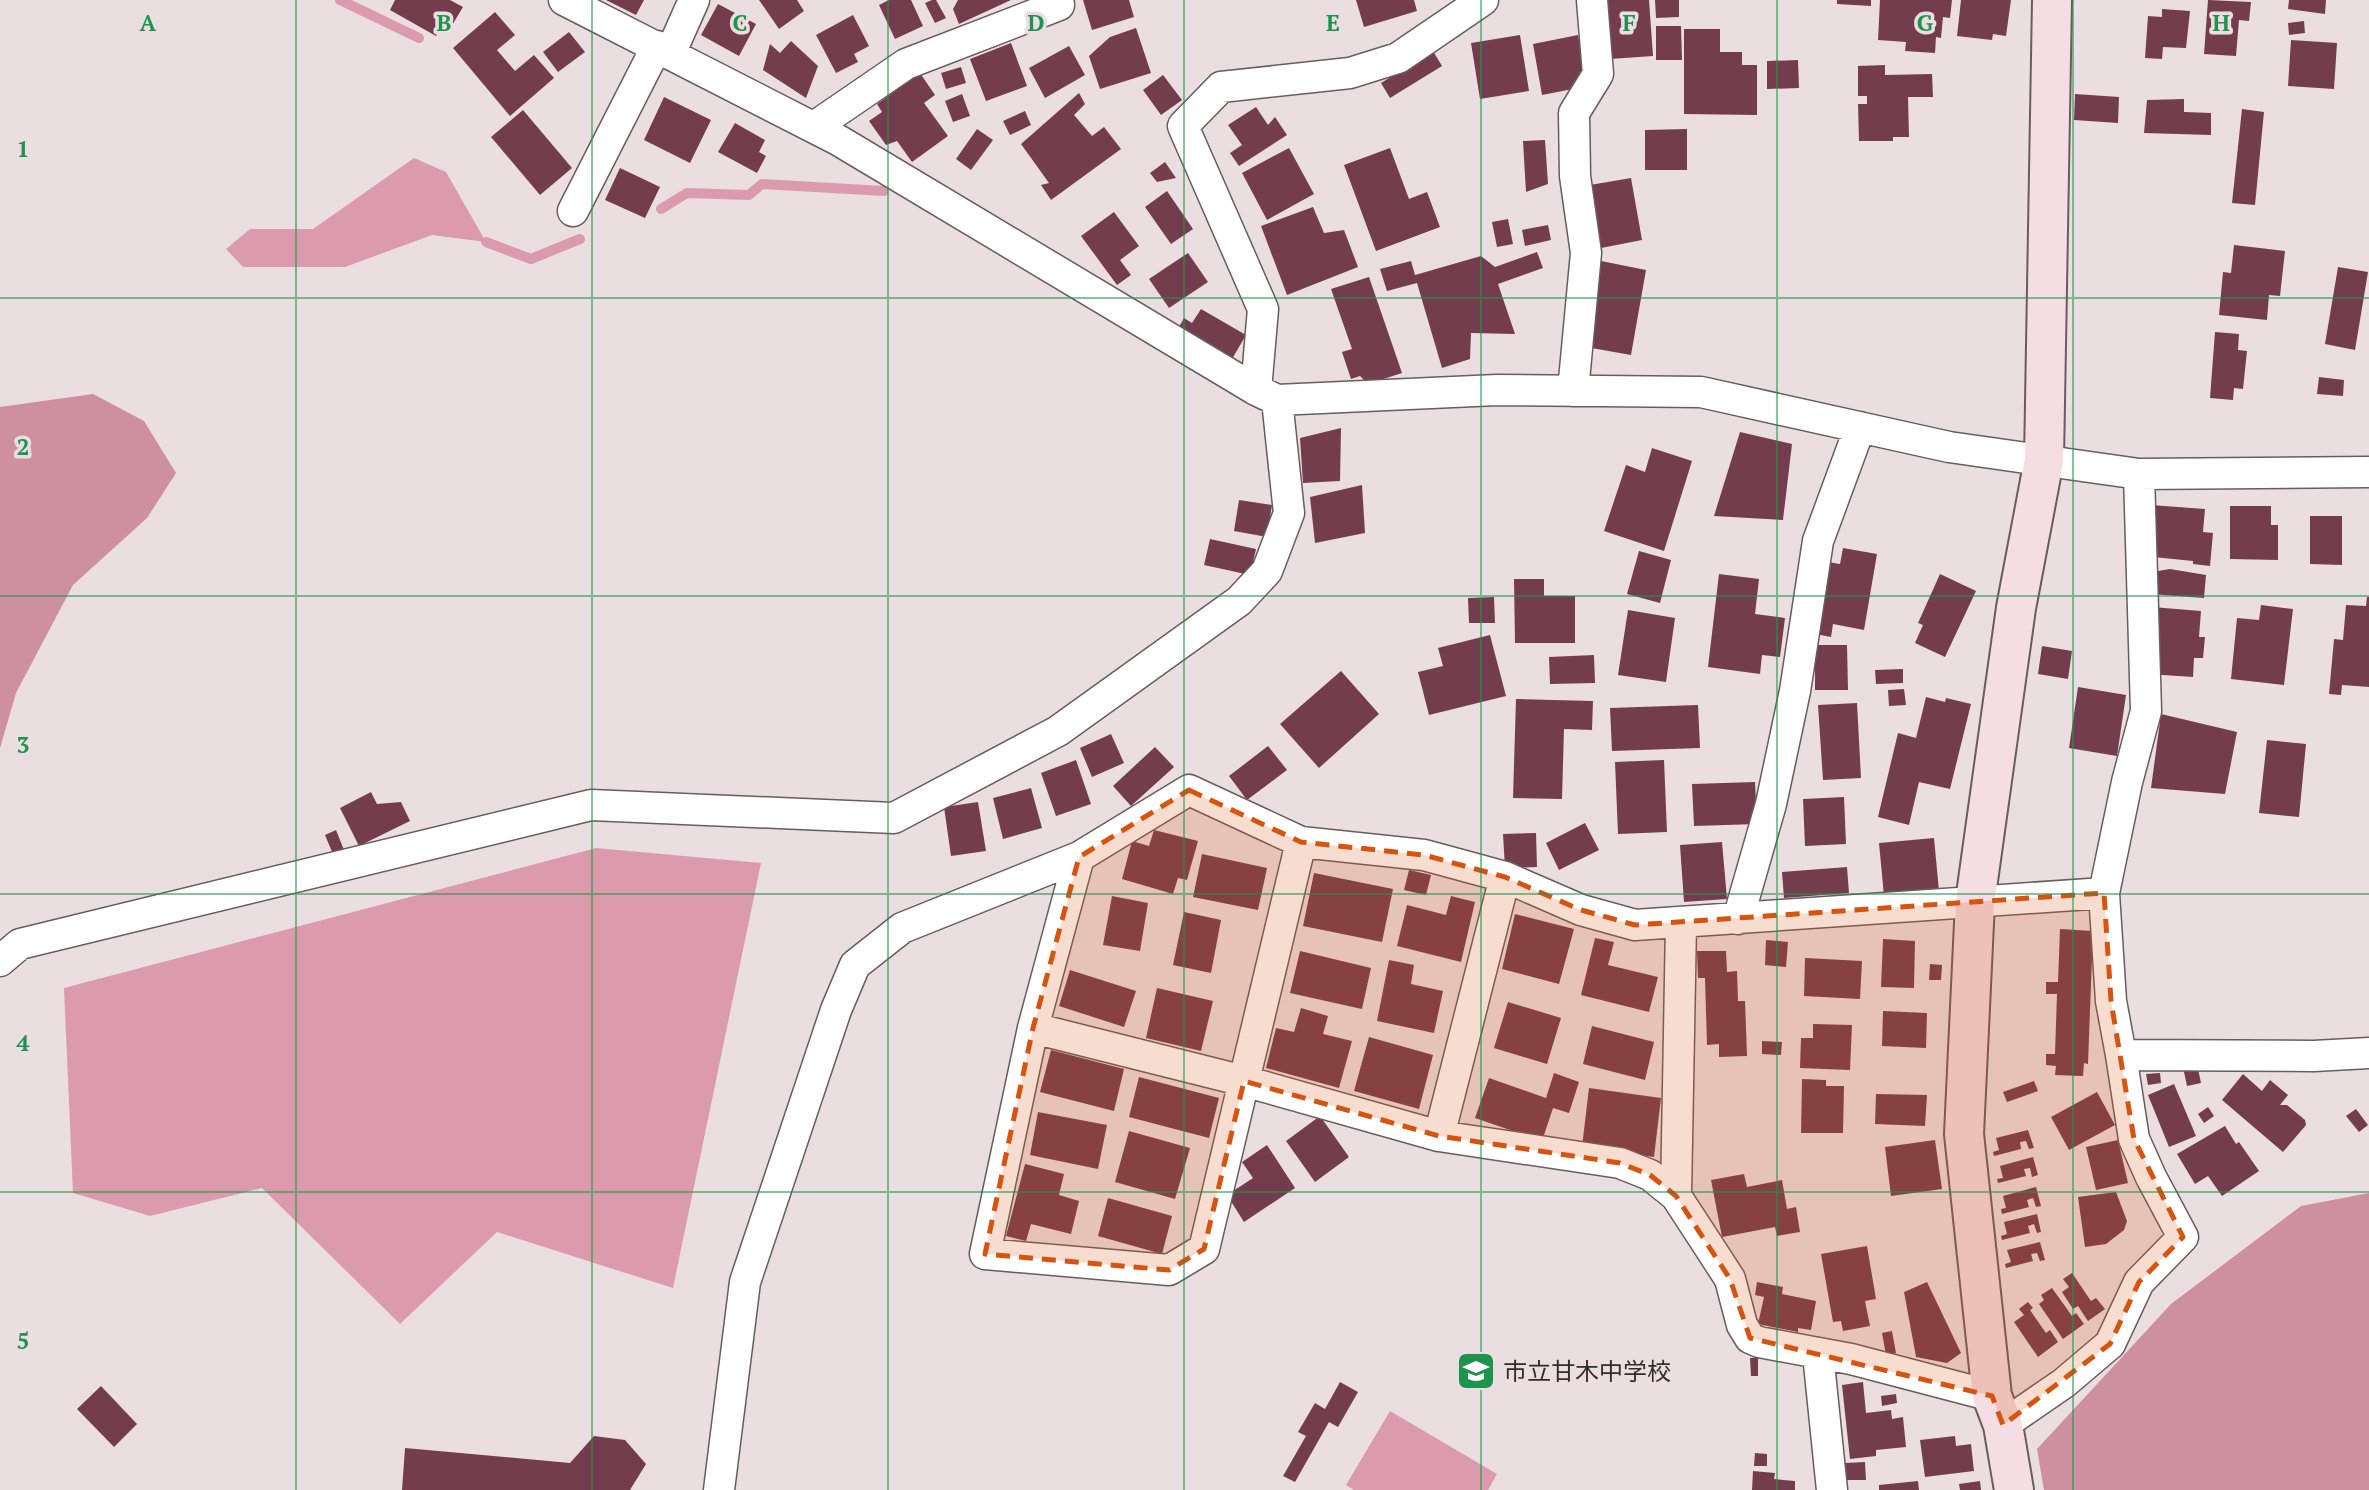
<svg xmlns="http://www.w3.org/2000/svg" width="2369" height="1490" font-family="'PT Serif','Noto Sans JP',serif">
  <rect width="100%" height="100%" fill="#ebdee1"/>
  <!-- forest -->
  <path fill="#ce8f9f" d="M93 394 144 421 176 473 147 518 73 585 16 693 0 748V407Z
    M2369 1193V1490H2044L2037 1449 2171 1304 2301 1206Z"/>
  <!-- water -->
  <path fill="#db9bac" d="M414 158 446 172 486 242 432 235 345 267H243L226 249 250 229H313Z
    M596 848 761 863 673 1288 497 1232 400 1324 262 1188 150 1216 73 1193 64 988Z
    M1390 1411 1497 1474 1488 1490H1354L1346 1485Z"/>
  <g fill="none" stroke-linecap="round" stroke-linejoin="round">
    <!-- stream -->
    <path stroke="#db9bac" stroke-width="10" d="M340 0 419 38
      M661 209 687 193 749 195 762 184 884 191
      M486 242 531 259 580 239"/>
  </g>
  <!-- building -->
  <path fill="#743d4d" d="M395 0H450L463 7 451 27 442 26 436 36 390 10Z
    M606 0H644L636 15Z
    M759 0H797L804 11 779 29Z
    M889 0H911L923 26 895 39 879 5Z
    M932 0H936L946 18 935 23 925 3Z
    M958 0H1011L959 24 953 9Z
    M1083 0H1129L1134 17 1092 30Z
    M1356 0H1414L1417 11 1364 27Z
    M1606 0H1649L1653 56 1610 59Z
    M1655 0H1679V17L1656 18Z
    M1837 0H1871V6L1837 4Z
    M1880 0H1952L1950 18 1943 17 1941 38 1936 37 1935 53 1905 51 1906 42 1878 40Z
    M1961 0H2011L2006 36 1993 34 1992 40 1957 36Z
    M2208 0 2251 2 2249 21 2239 20 2236 56 2204 54Z
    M2289 0H2326L2325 14 2288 9Z
    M718 4 756 24 739 56 701 35Z
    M2162 9 2190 11 2186 48 2163 47 2162 59 2145 58 2148 16 2162 17Z
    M495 12 515 35 497 50 515 71 534 55 554 78 510 116 453 48Z
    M853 15 869 46 854 54 858 62 836 73 816 35Z
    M2304 21 2305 33 2289 35 2288 23Z
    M1656 26H1681L1682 60H1656Z
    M1136 28 1151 73 1100 89 1089 56 1110 37Z
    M1684 29H1720V52H1742V65H1757V115L1684 114Z
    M569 32 585 52 558 72 543 52Z
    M1520 35 1529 91 1480 99 1471 43Z
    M1578 35 1588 86 1542 95 1533 44Z
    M2291 40 2337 43 2334 89 2288 86Z
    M791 41 818 66 806 98 763 70 770 44 780 53Z
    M1011 43 1027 86 986 101 970 59Z
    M1069 46 1085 75 1045 98 1029 68Z
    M1433 51 1442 66 1390 98 1381 83Z
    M1798 60 1799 88 1767 89V61Z
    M1885 65V75L1932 74 1933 97H1908L1909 137H1893V141H1859L1858 104H1867V96H1858V66Z
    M961 67 966 83 946 89 941 73Z
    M920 73 935 95 924 103 948 136 912 162 897 141 886 145 869 121 882 112 877 104Z
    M1163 75 1182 100 1161 115 1143 90Z
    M1079 93 1085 104 1074 115 1092 136 1104 127 1121 149 1051 200 1041 185 1049 183 1021 144Z
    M962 94 970 116 953 122 945 101Z
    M2075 94 2119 97 2118 123 2074 120Z
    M664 97 711 120 690 163 644 140Z
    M2184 99V112L2211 113V135L2144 133 2147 100Z
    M1256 107 1268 125 1275 117 1287 135 1239 166 1230 153 1242 145 1228 125Z
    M2242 109 2264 112 2255 205 2232 203Z
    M523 110 572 168 540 195 491 137Z
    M1025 111 1031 125 1010 135 1003 121Z
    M735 123 765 140 759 152 766 156 757 173 718 152Z
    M977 129 993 140 971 170 956 159Z
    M1687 129V170H1645V130Z
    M1545 140 1548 184 1526 192 1523 141Z
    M1289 148 1314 194 1267 220 1242 173Z
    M1390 148 1409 199 1427 192 1440 227 1376 251 1344 165Z
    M1165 162 1176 178 1157 182 1150 173Z
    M620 168 660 187 645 218 605 200Z
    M1631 178 1642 240 1596 249 1584 186Z
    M1167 191 1193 229 1171 244 1145 207Z
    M1313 207 1324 233 1344 230 1358 267 1287 295 1261 226Z
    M1114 212 1139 246 1120 260 1131 275 1117 285 1081 236Z
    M1508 219 1513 244 1497 247 1492 222Z
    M1548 225 1551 240 1525 246 1522 230Z
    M2234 245 2285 251 2280 296 2269 295 2267 320 2219 315 2223 272 2231 273Z
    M1537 252 1543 268 1498 284 1515 334 1471 333 1470 359 1442 368 1417 283 1387 291 1380 269 1411 261 1415 275 1481 256 1495 267Z
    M1188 253 1208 282 1169 308 1149 279Z
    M1596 260 1646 270 1631 355 1580 346Z
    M2338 267 2368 272 2355 350 2325 344Z
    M1369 277 1402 373 1368 384 1360 376 1351 379 1342 352 1352 349 1331 289Z
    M1201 309 1246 335 1232 359 1179 327 1184 318 1192 323Z
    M2215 332 2239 334 2238 350 2247 351 2243 389 2234 388 2233 400 2210 398Z
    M2319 377 2344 380 2343 396 2317 394Z
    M1341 428 1340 481 1303 483 1300 438Z
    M1740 432 1792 444 1783 520 1714 516Z
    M1652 448 1692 461 1664 551 1604 531 1626 465 1645 472Z
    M1362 485 1365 533 1315 543 1310 497Z
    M1239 500 1272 505 1267 537 1234 531Z
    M2151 505 2205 509 2203 532 2213 533 2210 566 2193 564V561L2153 557Z
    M2230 506H2271V525H2278V560L2230 559Z
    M2310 516H2342V565L2310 564Z
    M1210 539 1256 549 1250 575 1204 565Z
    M1843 548 1877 554 1864 630 1833 624 1831 637 1810 633 1822 561 1840 564Z
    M1639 551 1671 560 1660 603 1627 594Z
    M2170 569 2206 575 2204 598 2151 594 2152 572Z
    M1719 574 1759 579 1755 614 1785 618 1780 657 1762 655 1760 674 1708 667Z
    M1940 574 1976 591 1945 657 1915 643 1923 625 1918 623Z
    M1514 579H1544V596H1575V643H1515Z
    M1494 597 1495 623H1469L1468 598Z
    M2367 597H2369V687L2342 685 2341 695 2329 694 2334 639 2343 640 2346 605 2366 606Z
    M2261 605 2293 609 2284 685 2231 679 2237 618 2259 620Z
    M2152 607 2201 611 2199 637H2205L2203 658H2194L2193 677 2148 674Z
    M1628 610 1675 618 1666 682 1618 675Z
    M1490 635 1506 696 1429 715 1418 672 1443 666 1438 648Z
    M1815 645H1847L1848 690H1815Z
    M2042 646 2072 651 2068 679 2038 674Z
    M1594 655 1595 683 1550 684 1549 657Z
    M1903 669V683L1876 684 1875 670Z
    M1341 671 1379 714 1319 768 1280 724Z
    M2078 687 2126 695 2117 756 2069 748Z
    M1904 689 1906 705 1889 706 1888 690Z
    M1926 697 1945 702 1946 698 1971 704 1950 789 1919 782 1909 825 1878 817 1898 733 1916 738Z
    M1516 699 1593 701 1592 730 1564 729 1562 799 1513 798Z
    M1857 703 1861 778 1823 780 1818 705Z
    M1698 705 1700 748 1612 751 1610 708Z
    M2161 714 2237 732 2225 794 2151 788Z
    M1111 734 1124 763 1092 777 1080 748Z
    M2267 740 2306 744 2299 817 2259 813Z
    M1268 746 1287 770 1247 800 1229 776Z
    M1155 747 1174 767 1131 806 1113 786Z
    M1076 760 1091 804 1056 816 1041 773Z
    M1664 760 1667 832 1618 834 1615 762Z
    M1755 782 1757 824 1694 826 1692 784Z
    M1031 788 1042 828 1003 839 993 798Z
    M371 792 377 804 401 802 410 821 359 846 340 808Z
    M1844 797 1846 844 1805 846 1803 799Z
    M978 802 986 851 951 856 944 807Z
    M1585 823 1599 850 1559 870 1546 843Z
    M336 830 346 855 335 859 325 835Z
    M1154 830 1198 841 1187 880 1178 878 1173 894 1122 879 1132 841 1149 846Z
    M1536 833 1537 867 1505 868 1503 834Z
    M1934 838 1939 891 1884 896 1879 843Z
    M1722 842 1727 899 1684 902 1680 845Z
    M1202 854 1267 868 1258 910 1193 897Z
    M1847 867 1849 893 1784 898 1782 872Z
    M1409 870 1431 875 1426 895 1404 890Z
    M1314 873 1393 889 1382 942 1303 926Z
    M1112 896 1148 903 1140 951 1103 945Z
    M1451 896 1475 902 1461 962 1397 946 1407 905 1446 915Z
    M1184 912 1221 920 1211 973 1173 965Z
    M1515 914 1574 929 1559 984 1502 969Z
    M2060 929 2093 931 2088 1064 2084 1063 2083 1076 2055 1075 2056 1066 2046 1065V1054H2055L2057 994H2046V982H2058Z
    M1595 938 1614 942 1608 965 1658 977 1649 1012 1581 995Z
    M1883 939 1915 941 1914 988 1881 987Z
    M1766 940 1788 942 1786 967 1765 965Z
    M1300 951 1371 968 1362 1009 1290 993Z
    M1697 951H1726L1727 972 1737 971 1738 1001H1745L1747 1056 1719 1057V1044L1707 1045 1705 978H1698Z
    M1805 958 1862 961 1860 999 1804 996Z
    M1389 960 1414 965 1411 984 1443 991 1434 1033 1377 1021Z
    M1930 964 1942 965 1941 980H1929Z
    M1070 970 1136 991 1124 1027 1059 1006Z
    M1157 988 1213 1001 1201 1051 1146 1038Z
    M1508 1002 1561 1018 1547 1064 1494 1048Z
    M1301 1008 1328 1016 1323 1034 1352 1041 1339 1088 1266 1068 1276 1028 1294 1032Z
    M1883 1011 1927 1013 1926 1048 1882 1046Z
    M1813 1024 1852 1025 1850 1070 1800 1068 1801 1038H1813Z
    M1592 1026 1654 1042 1645 1080 1583 1064Z
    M1369 1037 1433 1055 1419 1109 1354 1091Z
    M1762 1041 1782 1042 1781 1055 1762 1054Z
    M1051 1050 1124 1069 1114 1111 1040 1092Z
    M2197 1064 2201 1083 2187 1086 2183 1067Z
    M1554 1073 1579 1082 1569 1113 1553 1108 1542 1141 1475 1118 1489 1078 1546 1098Z
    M2160 1073 2161 1083 2148 1085 2146 1074Z
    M2243 1074 2262 1091 2270 1080 2288 1095 2280 1105H2287L2305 1120 2306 1125 2283 1152 2222 1100Z
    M1139 1077 1219 1098 1209 1138 1129 1117Z
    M1802 1079 1826 1080V1086H1844L1843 1133H1801Z
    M2034 1081 2038 1091 2007 1102 2003 1092Z
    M2174 1084 2196 1136 2169 1147 2148 1095Z
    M1589 1088 1661 1098 1654 1157 1582 1147Z
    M2097 1092 2115 1125 2069 1150 2051 1117Z
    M1876 1094 1927 1095 1925 1126 1875 1124Z
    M2208 1107 2214 1116 2204 1123 2198 1114Z
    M2356 1109 2368 1125 2359 1132 2346 1116Z
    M1038 1112 1107 1125 1098 1169 1030 1155Z
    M1320 1116 1349 1157 1315 1182 1286 1141Z
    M2225 1126 2236 1144 2239 1142 2259 1171 2222 1196 2208 1176 2195 1184 2177 1154Z
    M2028 1130 2034 1148 2029 1149 2026 1141 2020 1142 2021 1149 1994 1156 1993 1152 1999 1150 1996 1138Z
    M1129 1131 1190 1148 1175 1199 1115 1182Z
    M1935 1140 1942 1189 1891 1196 1885 1147Z
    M2118 1140 2128 1183 2096 1190 2086 1147Z
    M1267 1145 1295 1188 1244 1222 1227 1195 1253 1178 1242 1162Z
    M2033 1157 2038 1175 2032 1177 2030 1168 2024 1169 2026 1176 1998 1183 1997 1179 2003 1178 2000 1166Z
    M1025 1164 1064 1174 1059 1195 1079 1201 1071 1234 1031 1224 1026 1241 1006 1236Z
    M1744 1174 1747 1187 1782 1180 1787 1209 1796 1207 1800 1232 1777 1236 1775 1227 1722 1237 1711 1180Z
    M2036 1187 2041 1206 2036 1207 2033 1198 2027 1200 2029 1207 2002 1214 2001 1209 2006 1208 2003 1196Z
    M2116 1192 2127 1221 2124 1230 2106 1244 2085 1247 2078 1197Z
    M1108 1198 1172 1216 1162 1254 1098 1236Z
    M2037 1214 2041 1232 2037 1233 2034 1224 2028 1226 2030 1233 2002 1240 2001 1236 2007 1234 2004 1222Z
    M2040 1242 2045 1260 2040 1261 2037 1253 2031 1254 2033 1261 2006 1268 2005 1264 2011 1262 2007 1250Z
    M1867 1246 1876 1299 1865 1301 1870 1326 1843 1331 1841 1321 1833 1322 1821 1254Z
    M2072 1273 2091 1301 2096 1298 2105 1309 2088 1321 2078 1306 2073 1309 2062 1292 2069 1287 2063 1279Z
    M1757 1282 1783 1287 1782 1294 1816 1301 1811 1330 1798 1328V1332L1758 1324 1764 1297 1755 1295Z
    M1927 1282 1961 1353 1947 1363 1916 1357 1904 1292Z
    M2052 1288 2072 1316 2076 1313 2084 1324 2063 1339 2039 1304 2044 1300 2041 1295Z
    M2028 1302 2033 1308 2030 1310 2046 1333 2050 1330 2058 1342 2038 1357 2014 1322 2024 1315 2019 1309Z
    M1892 1331 1896 1353 1886 1355 1882 1333Z
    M1750 1358H1758V1376H1751Z
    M1340 1382 1358 1392 1338 1427 1329 1422 1295 1482 1283 1476 1306 1436 1298 1432 1315 1403 1325 1409Z
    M1863 1382 1866 1413 1891 1410 1892 1419 1903 1417 1906 1447 1876 1450V1456L1850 1459 1842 1385Z
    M101 1386 137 1424 114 1447 77 1409Z
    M1896 1394 1897 1403 1882 1406 1881 1396Z
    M594 1436 625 1440 646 1464 630 1490H402L405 1448 570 1463Z
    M1955 1436 1956 1446 1971 1444 1974 1471 1925 1477 1920 1440Z
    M1755 1453 1767 1454V1466H1754Z
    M1865 1462 1866 1480H1846L1845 1463Z
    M1753 1471 1775 1473 1774 1479 1795 1481V1490H1752Z
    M1918 1481 1919 1490H1879V1485Z
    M1980 1481 1981 1490H1960L1959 1484Z"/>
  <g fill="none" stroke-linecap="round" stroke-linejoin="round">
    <defs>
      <path id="street" d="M564 0 838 140 1256 390 1277 400 1497 390 1701 392 1949 447 2139 474 2369 472
        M670 54 694 0
        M814 127 906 64 1059 5 1058 0
        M573 211 657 46
        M1256 390 1263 309 1183 126 1221 87 1350 73 1398 58 1483 0
        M1573 391 1586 253 1575 176 1574 113 1598 74 1592 0
        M2139 474 2146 711 2127 782 2104 893 2111 1001 2121 1055 2314 1056 2369 1053
        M1079 857 1033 1028 985 1254 1169 1270 1204 1249 1244 1081 1439 1136 1620 1163 1650 1175 1676 1196 1706 1242 1730 1279 1742 1325 1750 1338 1759 1342 1851 1359 1992 1396
        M1738 919 1771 804 1795 691 1818 541 1860 427
        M0 961 20 944 591 805 894 818 1058 731 1239 601 1267 571 1289 513 1277 400
        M1033 1028 1244 1081 1301 842
        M1439 1136 1505 877
        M1676 1196 1681 923
        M1818 1354 1832 1490
        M2003 1425 2064 1383 2110 1344 2139 1282 2183 1237 2151 1177 2134 1139 2121 1055
        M719 1490 745 1282 836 1010 855 965 902 928 1079 857 1189 790 1301 842 1424 855 1505 877 1581 910 1635 925 2104 893"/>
      <path id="secondary" d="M2014 1490 2003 1425 1992 1396 1964 1134 1975 902 2016 608 2044 460 2052 0"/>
    </defs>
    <!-- street casing -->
    <use href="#street" stroke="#685c5f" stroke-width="33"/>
    <!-- secondary casing -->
    <use href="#secondary" stroke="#685c5f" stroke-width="42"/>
    <!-- street -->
    <use href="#street" stroke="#fff" stroke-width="30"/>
    <!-- secondary -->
    <use href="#secondary" stroke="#f4dde3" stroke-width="38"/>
  </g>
  <!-- marked area -->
  <path fill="#d6540f" fill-opacity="0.2" stroke="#d6540f" stroke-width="5" stroke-dasharray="14 9" stroke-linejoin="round" d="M1189 790 1301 842 1424 855 1505 877 1581 910 1635 925 2104 893 2111 1001 2134 1139 2183 1237 2139 1282 2110 1344 2003 1425 1992 1396 1750 1338 1730 1279 1676 1196 1650 1175 1620 1163 1439 1136 1244 1081 1204 1249 1169 1270 985 1254 1033 1028 1079 857Z"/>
  <!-- grid -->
  <path fill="none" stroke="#1d934e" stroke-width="2" stroke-opacity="0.55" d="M296 0V1490M592 0V1490M888 0V1490M1184 0V1490M1481 0V1490M1777 0V1490M2073 0V1490M0 298H2369M0 596H2369M0 894H2369M0 1192H2369"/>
  <!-- icons -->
  <defs>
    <symbol id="school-square" viewBox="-11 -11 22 22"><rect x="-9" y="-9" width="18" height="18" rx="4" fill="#1d934e" stroke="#ebdee1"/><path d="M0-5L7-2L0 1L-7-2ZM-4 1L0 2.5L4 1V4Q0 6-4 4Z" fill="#fff"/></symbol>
  </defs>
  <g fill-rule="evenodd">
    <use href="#school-square" x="1454" y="1349" width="44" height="44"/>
  </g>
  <g text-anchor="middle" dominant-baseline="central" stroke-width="7" stroke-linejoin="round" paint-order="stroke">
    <!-- poi labels -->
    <g font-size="24" fill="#312c2d" stroke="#ebdee1" text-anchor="start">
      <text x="1503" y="1371">市立甘木中学校</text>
    </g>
  </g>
  <g font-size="23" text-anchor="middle" font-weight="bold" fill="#1d934e" stroke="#ebdee1" stroke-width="7" stroke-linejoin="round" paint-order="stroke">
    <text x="148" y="31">A</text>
    <text x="444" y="31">B</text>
    <text x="740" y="31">C</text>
    <text x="1036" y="31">D</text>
    <text x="1333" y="31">E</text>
    <text x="1629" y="31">F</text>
    <text x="1925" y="31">G</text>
    <text x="2221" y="31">H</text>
    <text x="23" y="157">1</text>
    <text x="23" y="455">2</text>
    <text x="23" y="753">3</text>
    <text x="23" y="1051">4</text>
    <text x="23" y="1349">5</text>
  </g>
</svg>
